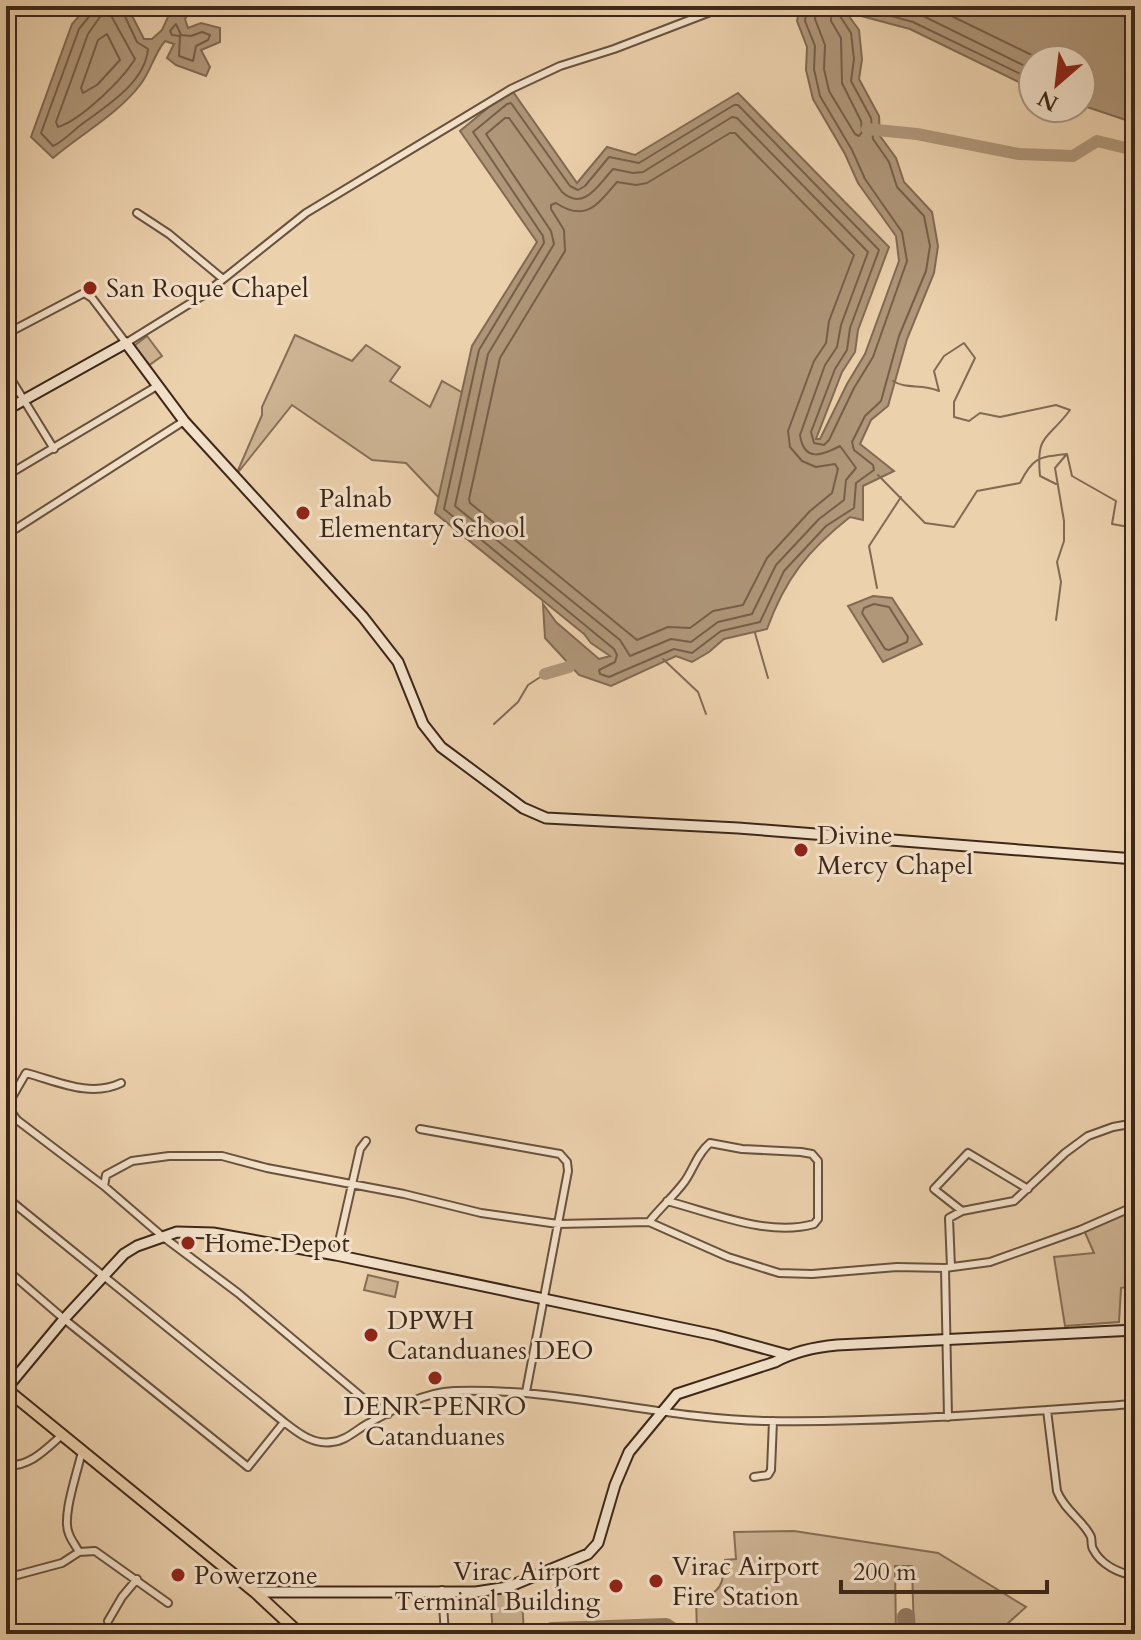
<svg xmlns="http://www.w3.org/2000/svg" width="1141" height="1640" font-family="Cardo,serif">
  <rect width="100%" height="100%" fill="#ecd1ad"/>
  <filter id="stains"><feTurbulence type="fractalNoise" baseFrequency=".0025" numOctaves="4"/><feColorMatrix values="0 0 0 0 .2 0 0 0 0 .09 0 0 0 0 .02 0 0 0 .5 -.17"/></filter>
  <radialGradient id="worn" r=".72"><stop offset=".6" stop-color="#630" stop-opacity="0"/><stop offset="1" stop-color="#630" stop-opacity=".3"/></radialGradient>
  <!-- green -->
  <path fill="#ceb494" stroke="#866e56" stroke-width="2" d="M295 335 352 361 366 345 400 367 390 381 430 407 442 381 463 393 440 499 406 463 372 460 292 405 236 475 262 415V407Z
    M147 336 162 356 148 366 134 346Z
    M1135 1208V1285L1121 1288 1119 1322 1065 1326 1054 1257 1094 1253 1083 1228Z
    M368 1275 398 1282 395 1297 364 1290Z
    M794 1531 938 1553 1026 1607 996 1634H914L912 1566H895L896 1634H697L696 1597C722 1595 723 1583 725 1560L736 1559 734 1532Z
    M518 1590V1599H522L524 1634H493L490 1593Z"/>
  <!-- water -->
  <path fill="#b0977a" stroke="#826a53" stroke-width="2" d="M88 6H127L144 39H152L162 30 173 6H194L185 19 188 28 201 23 220 28V42L201 50 210 67 206 76 176 65 167 58 174 44 165 41C154 54 151 71 140 85 118 114 81 134 53 158L31 137 72 24Z
    M800 6H1135V123L1081 105V60H1033V89L910 29 846 12 859 30 862 59 859 79 879 116 880 136 896 158 904 182 932 212 938 246 934 273 907 339 888 406 871 420 860 444 894 471 863 486V520L850 517C808 550 785 579 767 629L724 639 709 652 692 662 676 656 611 686 579 675 545 638 543 604 556 622 599 659 610 656 591 643 584 634 435 513 472 346 537 242 460 131 511 89 577 183 607 147 635 155 738 93 889 247 858 330 855 352 842 372 816 439H820L847 384 865 354 899 261 896 236 858 183 845 154 813 99 806 70 807 47 797 21Z
    M873 596 892 598 922 644 883 662 848 606Z"/>
  <g fill="none" stroke-linecap="round" stroke-linejoin="round">
    <!-- shore -->
    <path stroke="#765f49" stroke-width="2" d="M93 6 92 13 79 29 41 133 53 146C62 142 70 134 78 127 103 108 145 84 148 49L137 42 120 6
      M807 6 805 21 815 46 814 69 820 96 852 150 865 179 902 232 907 261 873 357 854 388 829 440 824 445 814 443 811 432 835 369 847 350 850 328 879 250 738 105H734L639 163 609 157 585 186 578 190 570 186 511 103 507 104 473 132 543 236 544 243 479 350 444 509 614 649 617 655 615 662 599 670 600 674 609 677 674 649 692 653 721 631 760 622 784 571 826 526 854 508 856 483 874 470 873 465 854 450 852 442 865 416 881 401 899 336 926 271 930 246 924 216 897 187 889 162 873 139 871 118 851 81 854 59 851 33 840 16 845 6
      M817 6 815 19 825 45 824 69 829 91 855 134 859 136 862 132 861 121 842 83 841 38 831 21 832 6
      M855 6 913 22 1033 80
      M893 6 917 13 1033 70
      M931 6 1042 60
      M108 10 135 59C122 80 81 120 58 127L56 122 88 34 104 11Z
      M176 24 181 35 191 36 202 32 210 35 208 40 196 46 193 61 179 56 180 36 172 35 170 31Z
      M107 34 120 60 97 85 83 93 81 88 98 40Z
      M732 117 737 118 868 252 841 325 837 347 825 365 800 435C804 463 823 455 840 446L856 468 846 480 844 500 819 519 776 565 752 614 718 622 691 642 671 639 630 656 620 640 455 506 488 354 554 244 551 231 486 134 505 118H509L562 192C584 212 599 184 613 169L633 173 643 172Z
      M730 133H735L854 255 829 321 826 343 814 361 788 431 790 447 802 461 816 467 835 464 838 469 832 493 810 511 767 558 743 605 713 611 690 628 668 627 637 640 470 503 469 499 500 358 565 251 564 230 551 209V205L556 203C586 223 598 204 617 182L636 185 647 183Z
      M874 604 889 607 908 637 907 642 889 650 885 649 862 613 864 608Z"/>
    <!-- stream -->
    <path stroke="#826a53" stroke-width="2" d="M1134 150 1135 151
      M893 381C907 390 921 383 939 391L934 371 944 356 964 343 975 358 954 402V417L969 421 980 413 1000 417 1056 405 1070 410C1047 441 1036 433 1040 476L1056 484
      M878 475 925 523 954 527 977 491 1020 483C1033 457 1039 457 1067 454L1072 476 1116 501 1112 524 1135 528
      M877 588 869 546 901 497
      M1056 620 1061 582 1057 562 1064 541V521L1055 468 1066 455
      M755 633 768 678
      M663 659 698 692 706 714
      M494 724 518 702 528 685 545 674"/>
    <!-- river -->
    <path stroke="#b0977a" stroke-width="12" d="M867 129 917 134 1019 154 1073 156 1097 141 1134 150
      M545 674 569 667 574 661 581 662"/>
    <!-- taxiway -->
    <path stroke="#947c62" stroke-width="18" d="M906 1617 907 1634
      M547 1634 552 1631 666 1627 676 1634"/>
    <defs>
      <path id="street" d="M137 213 169 234 223 279
        M6 334 84 293 92 298 126 343 202 296 306 213 511 89 560 66 614 49 713 11
        M6 371 54 449
        M6 476 157 386
        M6 535 184 421
        M121 1083C90 1098 57 1081 26 1073L7 1106 17 1120 104 1186 162 1236 238 1293 363 1398 388 1414
        M420 1129 560 1154 567 1162 568 1171 526 1392
        M104 1186 106 1175 132 1161 169 1156H222L267 1168 404 1194 481 1213 558 1224 649 1222 728 1257 779 1273 812 1274 897 1267 945 1268 990 1262 1080 1230 1135 1206
        M6 1197 284 1422C298 1433 313 1445 332 1442 346 1441 357 1429 369 1423 394 1409 425 1392 454 1391 559 1387 661 1419 766 1421 890 1423 1012 1412 1135 1404
        M962 1211 934 1189 968 1153 1028 1189
        M649 1222C660 1208 674 1196 685 1181 694 1168 697 1154 710 1143L742 1149 801 1152 812 1154 818 1161V1219L814 1224C768 1237 713 1213 667 1201
        M336 1255 360 1149 366 1141
        M951 1267 949 1218 962 1211 1014 1201 1065 1153 1088 1136 1113 1127 1135 1123
        M945 1268 948 1417
        M6 1269 64 1319 248 1467 284 1422
        M1047 1410 1057 1491C1064 1510 1084 1521 1091 1537 1092 1541 1091 1546 1093 1549 1101 1565 1119 1573 1135 1576
        M6 1465C29 1468 46 1449 62 1435
        M754 1477 768 1475 771 1470 773 1421
        M79 1552 95 1551 168 1603
        M6 1578 62 1563 79 1552C76 1546 71 1540 69 1534 61 1517 78 1471 82 1451
        M442 1590 445 1634
        M108 1621 122 1597 137 1579"/>
      <path id="secondary" d="M6 410 126 343 184 421 363 617 398 662 423 724 441 747 523 808 546 818 738 828 1135 859
        M6 1389 64 1319 124 1254 137 1246 177 1232 213 1233 336 1255 715 1335 788 1355
        M255 1592H476L508 1587 588 1554 598 1543 615 1485 629 1452 677 1394 775 1362C795 1351 815 1347 837 1345L1135 1330"/>
      <path id="primary" d="M6 1389 255 1592 300 1634"/>
    </defs>
    <!-- street casing -->
    <use href="#street" stroke="#69523d" stroke-width="10"/>
    <!-- secondary casing -->
    <use href="#secondary" stroke="#3d2718" stroke-width="13"/>
    <!-- primary casing -->
    <use href="#primary" stroke="#3d2718" stroke-width="14"/>
    <!-- street -->
    <use href="#street" stroke="#f3e1ca" stroke-width="6"/>
    <!-- secondary -->
    <use href="#secondary" stroke="#f3e1ca" stroke-width="9"/>
    <!-- primary -->
    <use href="#primary" stroke="#ecd1ad" stroke-width="10"/>
  </g>
  <!-- markers -->
  <g fill="#8f2418" stroke="#f3e1ca" stroke-width="3">
    <circle cx="90" cy="288" r="8"/>
    <circle cx="303" cy="513" r="8"/>
    <circle cx="801" cy="850" r="8"/>
    <circle cx="188" cy="1243" r="8"/>
    <circle cx="371" cy="1335" r="8"/>
    <circle cx="435" cy="1378" r="8"/>
    <circle cx="178" cy="1575" r="8"/>
    <circle cx="656" cy="1581" r="8"/>
    <circle cx="616" cy="1586" r="8"/>
  </g>
  <g text-anchor="middle" dominant-baseline="central" stroke-width="6" stroke-linejoin="round" paint-order="stroke">
    <!-- poi labels -->
    <g font-size="26" fill="#3d2718" stroke="#f3e1ca" text-anchor="start">
      <text x="106" y="288">San Roque Chapel</text>
      <text x="319" y="498">Palnab<tspan x="319" dy="30">Elementary School</tspan></text>
      <text x="817" y="835">Divine<tspan x="817" dy="30">Mercy Chapel</tspan></text>
      <text x="204" y="1243">Home Depot</text>
      <text x="387" y="1320">DPWH<tspan x="387" dy="30">Catanduanes DEO</tspan></text>
      <text x="435" y="1406" text-anchor="middle">DENR-PENRO<tspan x="435" dy="30">Catanduanes</tspan></text>
      <text x="672" y="1566">Virac Airport<tspan x="672" dy="30">Fire Station</tspan></text>
      <text x="600" y="1571" text-anchor="end">Virac Airport<tspan x="600" dy="30">Terminal Building</tspan></text>
      <text x="194" y="1575">Powerzone</text>
    </g>
  </g>
  <!-- margin -->
  <rect width="1141" height="1640" fill="none" stroke="#ecd1ad" stroke-width="32"/>
  <rect x="8" y="8" width="1125" height="1624" fill="none" stroke="#3d2718" stroke-width="4"/>
  <rect x="16" y="16" width="1109" height="1608" fill="none" stroke="#3d2718" stroke-width="2"/>
  <!-- north arrow -->
  <g transform="translate(1057 84) rotate(208)"><circle r="38" fill="#f3e1ca" stroke="#aa9783" stroke-width="2"/>
  <path d="M0-6L14 30L0 20L-14 30Z" fill="#8f2418"/>
  <text y="-12" font-size="22" font-weight="bold" text-anchor="middle" fill="#3d2718">N</text>
  </g>
  <!-- scale -->
  <path d="M841 1580v12h206v-12" fill="none" stroke="#3d2718" stroke-width="4"/>
  <text x="853" y="1580" font-size="24" fill="#3d2718" stroke="#f3e1ca" stroke-width="6" paint-order="stroke">200 m</text>
  <rect width="100%" height="100%" filter="url(#stains)"/>
  <rect width="100%" height="100%" fill="url(#worn)"/>
</svg>
